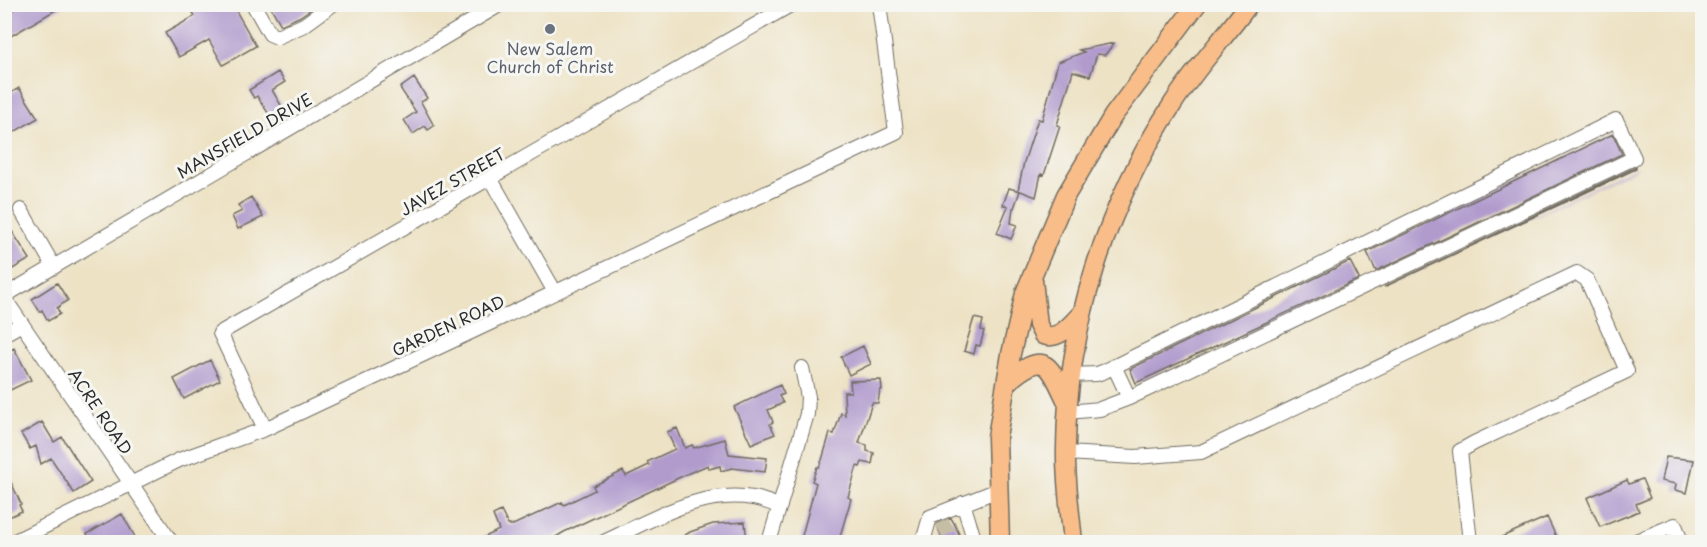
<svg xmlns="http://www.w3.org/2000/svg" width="1707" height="547" font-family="'Playpen Sans',sans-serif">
  <rect width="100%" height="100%" fill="#f6f6f2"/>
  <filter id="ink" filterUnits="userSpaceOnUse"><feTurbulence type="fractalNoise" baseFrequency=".0167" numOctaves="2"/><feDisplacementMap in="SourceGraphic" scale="12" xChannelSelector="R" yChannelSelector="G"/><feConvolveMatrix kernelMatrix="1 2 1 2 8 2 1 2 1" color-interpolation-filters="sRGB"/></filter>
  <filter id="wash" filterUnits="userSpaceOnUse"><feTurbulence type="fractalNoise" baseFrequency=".008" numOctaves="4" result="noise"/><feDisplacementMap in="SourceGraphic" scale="24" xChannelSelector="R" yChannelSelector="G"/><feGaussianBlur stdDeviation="1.35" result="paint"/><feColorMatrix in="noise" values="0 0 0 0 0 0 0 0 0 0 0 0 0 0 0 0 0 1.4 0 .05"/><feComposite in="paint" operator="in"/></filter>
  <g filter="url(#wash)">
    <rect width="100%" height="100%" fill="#ede2c4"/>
    <g id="blocks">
      <!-- building -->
      <path fill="#b19bcd" d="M22 4H66L4 40V15Z
        M188 4H232L256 46 223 65 209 40 179 57 165 33 195 16Z
        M269 4H313L314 7 299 17 281 25Z
        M1114 43 1105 55 1097 54 1090 76 1073 71 1057 125 1060 126 1044 175 1041 174 1036 197 1018 190 1024 162 1038 119 1042 120 1058 62 1084 52 1079 50Z
        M278 72 285 82 272 90 284 110 272 119 257 96 254 98 249 90Z
        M414 78 427 98 421 102 434 126 428 130 425 126 413 134 404 120 416 112 400 88Z
        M19 88 38 118 4 138V97Z
        M1613 134 1622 154 1376 271 1367 252Z
        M1636 167V169L1384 287Z
        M1009 188 1020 191 1014 208H1013L1011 223 1017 225 1011 239 997 233 1008 206 1003 205Z
        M251 197 263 217 238 229 232 216 242 211 238 205Z
        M4 219 30 259 4 274Z
        M1350 261 1359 279 1136 383 1130 369Z
        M57 283 68 300 57 308 60 314 48 321 42 310 40 312 32 299Z
        M974 318 983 320 981 330 984 331 980 346 976 345 974 354 964 351Z
        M863 346 871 364 849 375 841 357Z
        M14 348 31 380 4 393V354Z
        M210 360 220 380 184 399 174 379Z
        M881 380 882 390H880L878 403H872L859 443 867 445V451L874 453 872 464 862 462 860 467 857 466 848 497 851 499 838 543H800L816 483 812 481 817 467H819L822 460 830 433 834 434 841 413 845 415 844 392H851L850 381Z
        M780 385 784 394 779 396 783 403 768 410 773 422 770 424 775 434 751 444 734 407Z
        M42 422 54 442 62 437 91 482 74 493 51 458 41 464 36 446 30 449 21 434Z
        M677 428 685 448 692 445 694 448 725 439 729 454 767 458 765 472 732 468 721 471 720 466 709 469 708 465 689 473 564 532 546 543H473L499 530 493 515 501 511 508 525H513L562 502 564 505 595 490 593 486 623 471 626 476 649 465 647 462 675 449 667 432Z
        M1666 457 1694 460 1687 493 1675 490 1676 484 1661 481Z
        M4 467 21 504 19 505 22 511 9 517 4 506Z
        M1642 479 1650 498 1636 504 1639 511 1600 527 1587 498 1627 480 1629 484Z
        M122 514 135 537 133 538 135 543H92L87 534Z
        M1547 517 1559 543H1488L1524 527Z
        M951 518 954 523 963 543H944L939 531 937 524Z
        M745 522 747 543H672L690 532 713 524Z"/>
    </g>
  </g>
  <g filter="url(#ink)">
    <use href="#blocks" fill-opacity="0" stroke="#6f6b61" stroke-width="1.5"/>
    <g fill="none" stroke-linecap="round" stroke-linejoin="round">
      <!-- minor-tunnel -->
      <path stroke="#c6bda5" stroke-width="14" stroke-dasharray="14 7" stroke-linecap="butt" d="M939 531 954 523"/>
      <defs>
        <path id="minor" d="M253 4 270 34 277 37 304 25 333 4
          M490 178 555 292
          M21 210 54 267
          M4 296 501 4
          M4 298 171 542
          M4 334 22 324
          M1070 375 1097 374 1105 371 1616 120 1634 158 1129 398
          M1067 412 1100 409 1129 398 1114 366
          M265 429 220 333 792 4
          M1066 453 1135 457 1201 452 1577 273 1587 280 1627 371 1474 443 1460 451 1470 542
          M963 503 975 542
          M13 542 179 460 265 429 896 132 879 4
          M604 542C650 521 700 489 753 498 762 499 771 504 780 506
          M769 542 807 414 808 397 802 368
          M927 542 924 538 930 517 998 490
          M1634 542 1675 525 1681 542"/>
        <path id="major" d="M1033 280 1038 325 1043 335C1060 341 1072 323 1083 312
          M1006 383C1045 350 1048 361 1067 402
          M1000 542 997 437 1011 354 1025 293 1066 195 1113 116 1197 4
          M1073 542C1070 511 1065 479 1066 447 1067 327 1106 206 1172 105 1194 70 1224 38 1249 4"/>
      </defs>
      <!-- minor casing -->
      <use href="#minor" stroke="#6f6b61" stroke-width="16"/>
      <!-- major casing -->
      <use href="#major" stroke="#6f6b61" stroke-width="21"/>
      <!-- minor -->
      <use href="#minor" stroke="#fff" stroke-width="14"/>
      <!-- major -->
      <use href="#major" stroke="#f8bd89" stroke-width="18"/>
    </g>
  </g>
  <!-- markers -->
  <circle fill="#6b7280" stroke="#f6f6f2" stroke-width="2" cx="550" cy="29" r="6"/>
  <g text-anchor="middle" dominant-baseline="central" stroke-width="6" stroke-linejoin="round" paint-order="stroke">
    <!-- worship labels -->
    <g font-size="16" fill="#5b616d" stroke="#f6f6f2">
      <text x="550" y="48">New Salem<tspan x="550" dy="18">Church of Christ</tspan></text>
    </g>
    <!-- street labels -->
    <g font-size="16" fill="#2b2b2b" stroke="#f6f6f2">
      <text transform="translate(244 135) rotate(-30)">MANSFIELD DRIVE</text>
      <text transform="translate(452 181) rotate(-30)">JAVEZ STREET</text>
      <text transform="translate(448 325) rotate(-25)">GARDEN ROAD</text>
      <text transform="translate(101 411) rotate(56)">ACRE ROAD</text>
    </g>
  </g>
  <!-- margin -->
  <rect width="1707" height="547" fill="none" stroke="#f6f6f2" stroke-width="24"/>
</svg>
